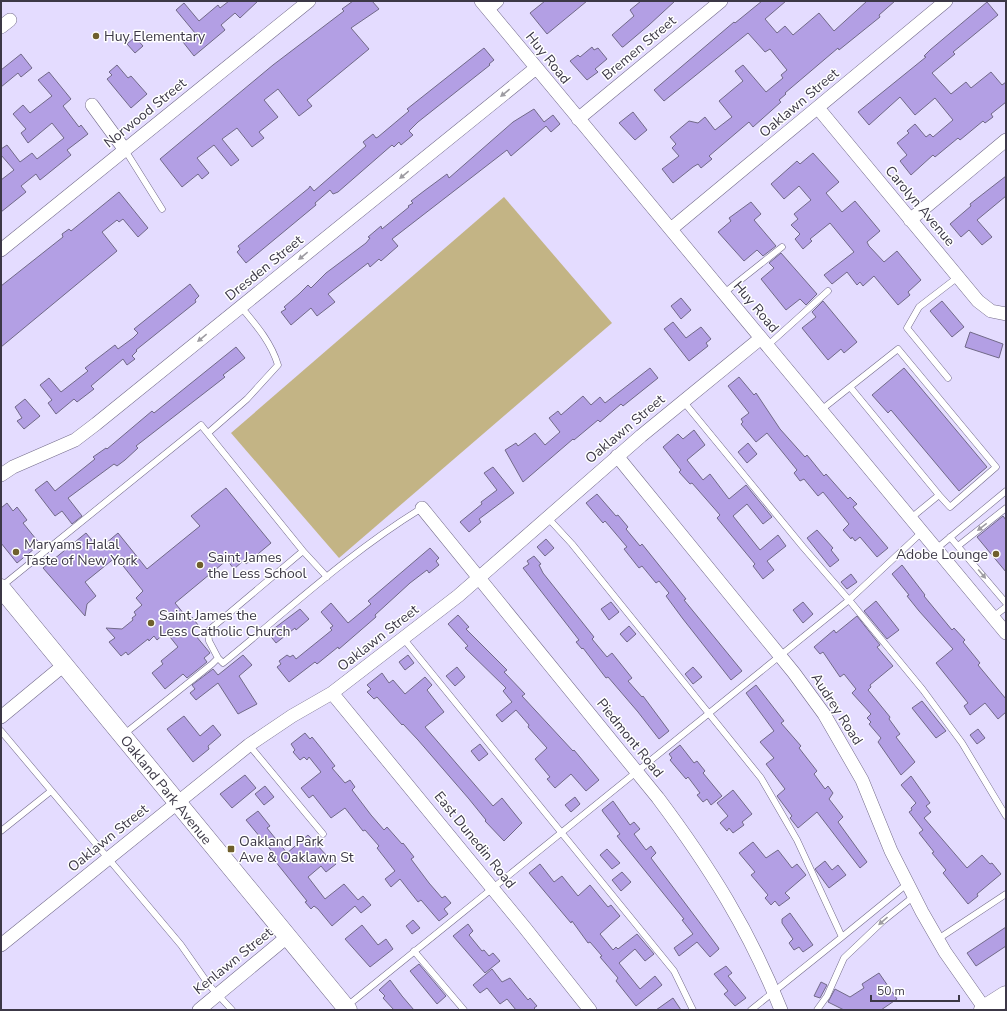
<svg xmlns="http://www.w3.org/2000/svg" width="1007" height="1011" font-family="'Nunito Sans',sans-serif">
  <rect width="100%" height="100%" fill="#e4dcff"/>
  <!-- green -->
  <path fill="#c3b485" d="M504 197 612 323 339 558 231 433Z"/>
  <!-- building -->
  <path fill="#b39fe4" stroke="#716988" d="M229 1H258L240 18 235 13 221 25 225 30 194 56 183 42 195 33 176 10 184 3 199 21 218 5 220 8Z
    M353 1H372L379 9 351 28 369 49 307 100 312 106 299 116 278 89 264 100 278 117 259 132 264 138 252 147 237 128 222 139 239 160 231 166 214 145 197 158 209 173 202 179 198 174 182 187 160 159 273 65 344 11 342 9Z
    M545 1H587L547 34 530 13Z
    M641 1H675L649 25 623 47H622L612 35 634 16 630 10Z
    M762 1H786L765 19 777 33 785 26 793 35 819 13 834 31 867 1H895L879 15 880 17 839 50 838 48 785 93 786 94 779 100 781 102 753 127 749 122 709 156 712 159 701 168 698 164 693 167 673 183 662 169 679 156 672 148 676 144 670 137 689 121 698 123 705 117 715 130 732 117 719 101 743 81 735 71 743 65 766 92 783 78 781 75 787 70 770 49 765 52 748 33 664 101 654 90 734 22 735 23Z
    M987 2 998 15 953 52 955 54 932 73 951 94 966 82 971 88 991 72 1002 85 1006 82V102L991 114 993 117 985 123 983 121 960 140 958 138 935 157 933 155 911 175 900 161 907 155 897 143 909 133 907 131 915 124 926 137 930 134 933 137 953 120 935 98 915 115 900 97 869 125 858 112 926 57 924 56 930 50Z
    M135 37 143 46 135 53 127 44Z
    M592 47 594 50 598 48 607 59 595 69 598 72 587 80 570 61 578 55 580 57Z
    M484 48 494 60 489 64 490 65 418 122 409 131 413 135 401 145 399 142 394 147 392 145 338 192 333 194 330 190 315 203 316 205 246 263 237 252 240 249 238 246 309 188 310 186 314 191 366 146 363 142 373 134 376 138 378 137 409 111 407 109Z
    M21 54 32 68 21 77 18 73 1 87V70Z
    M117 65 128 78 131 76 147 94 131 108 107 79 112 75 109 72Z
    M49 72 71 99 63 106 79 127 81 125 88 134 67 150 71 155 40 180 36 174 21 186 26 192 1 212V180L14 170 1 155V149L7 145 20 162 32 153 37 159 64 138 52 123 28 143 21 133 26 129 13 114 23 105 30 113 52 96 38 80Z
    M534 109 544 122 553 115 560 124 551 132 546 126 511 156 507 150 392 239 398 246 381 261 379 259 370 267 368 263 328 294 335 302 317 316 311 308 291 325 281 312 286 309 284 307 299 294 308 285 311 288 326 273 366 243 370 238 368 237 381 226 382 229 409 207 408 206 413 203 411 201 424 191 447 174 449 178 513 122Z
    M633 112 647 130 635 140 619 123Z
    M813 153 839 182 826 193 842 212 855 201 880 231 867 242 869 246 884 262 897 251 921 280 908 292 910 295 898 305 874 276 863 286 860 282 857 285 847 272 832 284 824 275 854 252 830 223 810 239 812 241 803 249 795 239 800 234 791 225 798 219 794 214 811 200 799 186 784 199 771 184 797 161 800 164Z
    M1006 176V196L977 220 992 237 982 245 969 230 961 237 950 224 971 206 970 204Z
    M119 192 148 228 138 237 123 219 119 222 117 220 102 232 117 251 1 347V286L63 237 62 234 69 229 71 231Z
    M751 202 761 214 754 220 776 246 763 256 757 250 744 261 718 232 731 221 729 218Z
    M781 253 817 294 806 305 800 299 786 310 761 279 774 268 769 263Z
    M190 284 199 296 195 300 196 302 136 350 137 351 132 356 135 359 127 365 123 359 91 386 94 389 77 402 74 399 56 414 48 403 52 400 40 385 49 378 61 392 88 371 85 368 115 345 118 349 133 338 138 333 134 329Z
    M681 298 691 310 681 319 671 306Z
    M823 301 857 342 844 353 841 349 828 360 802 328 816 317 812 312Z
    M942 301 964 327 952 337 930 311Z
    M673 322 686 338 701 327 711 339 706 343 708 346 689 361 664 329Z
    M970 332 1003 344 999 358 965 347Z
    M236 347 245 358 223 375 225 377 136 446 138 448 125 460 117 466 114 464 68 498 82 516 72 524 62 511 55 516 35 490 47 481 55 491 95 459 93 457 106 448 107 449 152 411 154 413Z
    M650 368 658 378 623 406 621 404 600 422 598 420 574 440 573 439 523 482 505 450 516 443 518 446 535 433 545 445 560 432 549 418 558 411 561 415 583 396 591 405 600 397 605 403Z
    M904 368 987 467 959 491 891 410 888 413 872 395Z
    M739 377 754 395 756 393 780 429 805 457 807 455 824 476 826 474 848 499 850 497 857 504 853 507 888 548 877 557 860 537 855 541 852 537 851 539 843 530 849 524 823 492 818 496 804 479 800 481 794 473 797 470 767 433 756 442 741 424 743 422 741 419 749 413 728 386Z
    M25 399 40 416 24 429 17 421 22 418 15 407Z
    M694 430 705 445 687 460 703 480 710 474 729 499 746 485 772 517 763 524 747 504 733 516 760 550 778 535 786 546 767 561 774 570 763 579 753 566 755 564 717 518 720 515 692 483 690 484 679 472 681 470 663 447 678 434 683 439Z
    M748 443 757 454 747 463 738 452Z
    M493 467 514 493 479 519 481 522 469 532 460 522 482 504 481 502 497 490 484 473Z
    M226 488 271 543 246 564 243 561 234 569 227 560 175 603 189 620 192 617 198 625 191 630 210 653 204 658 207 662 187 678 183 674 165 689 152 673 163 664 161 661 178 647 166 632 157 640 154 636 149 641 148 639 128 655 126 652 121 656 109 642 115 638 106 628 122 629 133 620 132 618 136 615 134 612 142 605 136 598 143 591 116 557 85 582 96 596 87 604 85 616 43 568 86 533 99 549 118 533 147 569 200 526 191 516Z
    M597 494 616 516 618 515 628 527 626 529 640 546 642 544 686 599 684 600 742 671 731 680 683 619 666 596 669 593 659 581 656 583 642 566 639 568 624 549 627 547 605 521 603 523 586 503Z
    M7 503 13 511 17 507 27 520 23 523 40 544 17 563 1 543V508Z
    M1003 516 1006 520V572L977 537Z
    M817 530 833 548 831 550 839 560 830 567 807 538Z
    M546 539 554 548 545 556 537 547Z
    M430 548 439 558 436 561 439 565 429 573 427 570 410 583 375 615 376 617 339 649 338 647 317 664 315 662 289 682 277 667 281 664 279 661 287 655 290 657 293 655 296 659 332 630 330 628 333 626 321 612 331 603 348 623 371 604 368 601Z
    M534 556 541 564 539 565 543 573 594 637 592 639 607 657 612 653 632 678 628 681 642 697 643 696 669 731 659 739 638 712 608 677 606 678 583 648 582 649 576 642 579 640 523 568 529 564 527 561Z
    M902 565 925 595 924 596 952 630 954 628 965 640 963 642 980 663 978 665 1006 699V712L998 719 985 703 970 715 964 706 968 703 936 663 953 649 919 611 907 596 909 595 892 574Z
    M851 574 857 582 847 589 841 582Z
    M876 601 899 630 887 639 864 611Z
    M611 602 619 612 609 620 601 609Z
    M803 602 813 614 803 623 793 610Z
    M300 609 309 619 296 630 295 628 276 643 268 633Z
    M458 615 469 627 466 629 507 670 504 672 525 694 522 696 573 751 574 750 599 780 586 791 571 774 555 788 547 779 550 777 535 759 547 748 528 727 529 725 516 710 502 722 496 715 512 702 503 691 506 688 465 648 468 646 448 624Z
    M857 616 880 645 877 647 893 666 870 685 871 687 868 690 890 717 889 719 900 734 896 737 915 762 901 775 878 742 881 738 869 724 871 722 867 718 871 714 852 693 856 689 844 674 840 677 823 652 820 654 814 647 834 630 836 633Z
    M629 626 636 634 627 642 620 634Z
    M243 655 252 665 239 676 257 704 238 714 218 683 196 700 190 693 195 689 192 685 213 669 218 675Z
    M408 655 414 663 405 670 399 662Z
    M457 667 465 677 455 686 446 676Z
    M693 667 702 677 693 684 685 674Z
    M382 673 389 683 393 680 405 694 425 677 432 685 427 690 444 712 425 727 493 806 502 798 522 823 504 841 485 821 486 820 469 799 418 740 403 724 402 725 377 697 374 699 367 692 371 689 367 685Z
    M756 685 784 721 781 723 801 746 799 748 817 771 814 774 825 789 828 786 833 793 829 799 843 817 838 822 867 862 860 868 817 812 798 828 790 818 792 816 777 796 785 789 766 764 774 758 760 742 774 731 746 693Z
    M922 701 946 731 936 738 912 708Z
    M184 716 200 736 213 725 221 735 208 746 209 749 193 762 167 729Z
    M978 729 985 738 977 744 970 735Z
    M305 733 310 739 312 737 321 748 335 766 332 768 345 783 350 780 355 787 352 790 371 815 384 830 387 827 402 844 403 843 414 857 411 859 429 883 442 898 445 896 451 903 444 909 448 914 439 921 421 900 418 902 400 879 391 887 385 879 395 871 377 848 379 846 365 830 363 831 345 808 331 818 313 795 309 798 301 788 321 772 309 757 307 760 304 757 300 760 293 752 295 750 291 744Z
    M480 744 488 754 479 761 471 751Z
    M680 745 694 763 697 761 705 771 703 773 722 796 711 805 707 799 703 802 697 795 700 793 688 777 686 779 670 760 672 758 669 754Z
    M245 775 256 788 232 808 220 794Z
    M911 776 930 803 926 806 931 812 924 818 967 868 982 855 990 864 992 863 1001 874 977 894 978 896 968 904 943 873 946 870 932 853 934 852 919 833 923 830 909 812 912 810 911 808 916 803 901 785Z
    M265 786 274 797 264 805 255 794Z
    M733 790 752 814 742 822 744 825 733 833 729 828 727 831 720 823 728 816 717 803Z
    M575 797 580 804 571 812 565 805Z
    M613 801 630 825 634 822 640 829 634 834 646 850 651 846 656 853 651 858 718 947 719 949 710 957 697 942 679 956 674 948 693 934 682 920 684 919 617 836 620 834 603 812 602 810Z
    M258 811 270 826 267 828 287 853 308 835 327 856 329 855 336 864 326 872 321 866 308 877 325 899 344 884 358 900 363 896 371 905 361 913 355 906 332 926 318 909 314 906 311 909 305 902 307 901 271 856 274 854 246 820Z
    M753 842 766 858 778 850 792 868 797 864 806 875 785 893 790 898 779 906 775 901 771 905 765 898 768 895 751 875 755 872 739 853Z
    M607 849 620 863 612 869 600 855Z
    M825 861 832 870 838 865 846 875 829 888 815 869Z
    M540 864 554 882 562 876 578 896 590 885 608 907 611 905 620 916 600 934 613 950 616 947 618 949 637 934 654 954 645 961 635 949 619 963 640 989 655 976 662 985 636 1006 616 981 618 978 600 957 602 956 590 942 588 943 572 921 571 923 529 873Z
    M622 872 631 882 621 891 612 880Z
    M790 913 813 945 803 952 799 947 794 950 789 943 793 939 782 923V919Z
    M413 920 420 928 412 934 406 926Z
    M468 924 473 931 469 935 482 951 484 950 489 956 493 953 500 961 485 973 453 936Z
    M362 925 378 945 386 939 393 949 370 967 345 939Z
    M1006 927V946L976 966 967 953Z
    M419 964 446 996 437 1004 410 971Z
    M726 966 732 973 728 976 746 998 735 1006 724 994 728 991 714 974Z
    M492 969 502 982 510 978 528 1000 530 998 537 1006 534 1008 536 1010H516L507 999 500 1004 487 988 480 993 473 985Z
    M879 973 897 999 881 1010H844L828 1002 835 989 850 997 864 988 862 984Z
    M390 980 402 996 414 1010H394L383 998 385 996 379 990Z
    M821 982 827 985 820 998 814 996Z
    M673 998 681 1010H656Z"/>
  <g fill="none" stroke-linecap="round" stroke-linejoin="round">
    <defs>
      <path id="service" d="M125 150 162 209
        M724 293 782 247
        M767 346 828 291
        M948 378 907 328 919 307 958 277
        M850 387 898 349 996 467 950 507 939 495
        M821 410 850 387 939 495 911 518
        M208 433 247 399 278 365C271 342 256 325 241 307
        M548 518 572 544 761 778 797 840 842 937 751 1010
        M922 532 849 600 923 690 962 743 1006 816
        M950 537 1006 603
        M958 546 1006 508
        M936 549 1006 491
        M303 551 327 577
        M2 586 201 425 303 551 208 631 209 641 218 658 212 664 123 735
        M993 617 1006 607
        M403 638 674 971 693 1010
        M218 658 223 663C288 610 350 552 422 508
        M1 731 181 945 209 985 232 1010
        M249 745 323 834
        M1 831 51 791
        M842 937 907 884
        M938 939 1006 894
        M414 951 464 1010
        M347 1006 849 600 803 547 683 401
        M817 1010 827 996 844 958 883 921 913 897"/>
      <path id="minor" d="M481 1 1006 633
        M488 9 497 1
        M1 27 10 20
        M92 105 125 150
        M818 108 978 301 991 311 1006 314
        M578 119 721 1
        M910 220 1006 140
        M671 229 946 1
        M1 250 309 1
        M617 456 794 673 824 714 862 780 891 851 922 912 945 952 985 1009
        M1 475 13 467 75 440 96 424 536 68
        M422 508 658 798C709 866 750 931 781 1010
        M332 693 525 928 590 1010
        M1 717 64 665
        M1 945 249 745 292 716 332 693 458 596 641 436 761 338
        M199 1010 287 937"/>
      <path id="secondary" d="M1 588 348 1010"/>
      <path id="primary" d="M984 1010 1006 996"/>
    </defs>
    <!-- service casing -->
    <use href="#service" stroke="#736b8a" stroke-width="7"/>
    <!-- minor casing -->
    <use href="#minor" stroke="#736b8a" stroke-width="14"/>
    <!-- secondary casing -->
    <use href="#secondary" stroke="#736b8a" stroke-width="19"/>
    <!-- primary casing -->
    <use href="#primary" stroke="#736b8a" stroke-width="21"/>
    <!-- service -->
    <use href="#service" stroke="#fff" stroke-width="6"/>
    <!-- minor -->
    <use href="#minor" stroke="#fff" stroke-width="13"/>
    <!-- secondary -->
    <use href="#secondary" stroke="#fff" stroke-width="18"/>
    <!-- primary -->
    <use href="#primary" stroke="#fff" stroke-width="20"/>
  </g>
  <!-- one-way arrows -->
  <defs><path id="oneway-solid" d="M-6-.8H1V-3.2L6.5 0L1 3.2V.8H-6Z"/></defs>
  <g fill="#9e9ca2">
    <use href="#oneway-solid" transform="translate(505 93) rotate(141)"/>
    <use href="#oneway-solid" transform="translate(404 175) rotate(141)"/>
    <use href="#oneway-solid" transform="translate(303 256) rotate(141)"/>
    <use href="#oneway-solid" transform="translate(202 338) rotate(141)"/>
    <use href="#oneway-solid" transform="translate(982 527) rotate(142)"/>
    <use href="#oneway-solid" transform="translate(982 574) rotate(50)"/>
    <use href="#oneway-solid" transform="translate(883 921) rotate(139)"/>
  </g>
  <!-- markers -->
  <g fill="#6f5f2c" stroke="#fff" stroke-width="1.5">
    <circle cx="96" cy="36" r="4"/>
    <circle cx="16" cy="552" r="4"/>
    <circle cx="996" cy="554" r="4"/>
    <circle cx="200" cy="565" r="4"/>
    <circle cx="151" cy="623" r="4"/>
    <rect x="227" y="845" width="8" height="8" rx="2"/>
  </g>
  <g text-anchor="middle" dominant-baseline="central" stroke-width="3" stroke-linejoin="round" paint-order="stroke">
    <!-- poi labels -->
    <g font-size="14" fill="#3c3846" stroke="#fff" text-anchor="start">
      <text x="104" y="36">Huy Elementary</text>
      <text x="24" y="544">Maryams Halal<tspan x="24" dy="16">Taste of New York</tspan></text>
      <text x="988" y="554" text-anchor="end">Adobe Lounge</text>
      <text x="208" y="557">Saint James<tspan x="208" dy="16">the Less School</tspan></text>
      <text x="159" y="615">Saint James the<tspan x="159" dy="16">Less Catholic Church</tspan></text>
      <text x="239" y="841">Oakland Park<tspan x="239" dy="16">Ave &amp; Oaklawn St</tspan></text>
    </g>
    <!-- street labels -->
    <g font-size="14" fill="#3c3846" stroke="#fff">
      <text transform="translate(639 48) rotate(-40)">Bremen Street</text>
      <text transform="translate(548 58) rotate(51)">Huy Road</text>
      <text transform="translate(799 103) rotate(-40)">Oaklawn Street</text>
      <text transform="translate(145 113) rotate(-39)">Norwood Street</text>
      <text transform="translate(920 206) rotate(50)">Carolyn Avenue</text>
      <text transform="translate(264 268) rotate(-39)">Dresden Street</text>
      <text transform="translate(756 307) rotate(50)">Huy Road</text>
      <text transform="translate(625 429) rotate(-40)">Oaklawn Street</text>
      <text transform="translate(378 638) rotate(-38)">Oaklawn Street</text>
      <text transform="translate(837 709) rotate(57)">Audrey Road</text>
      <text transform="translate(630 738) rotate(51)">Piedmont Road</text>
      <text transform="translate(166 790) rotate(51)">Oakland Park Avenue</text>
      <text transform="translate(108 838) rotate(-39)">Oaklawn Street</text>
      <text transform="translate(475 840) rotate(51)">East Dunedin Road</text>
      <text transform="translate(233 961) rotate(-39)">Kenlawn Street</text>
    </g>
  </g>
  <!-- border -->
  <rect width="1007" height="1011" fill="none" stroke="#3c3846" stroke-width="4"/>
  <!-- scale -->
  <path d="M871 995v6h88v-6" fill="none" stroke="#3c3846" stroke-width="2"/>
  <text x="877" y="995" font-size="12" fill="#3c3846" stroke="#ffffff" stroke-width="3" paint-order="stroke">50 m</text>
</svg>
